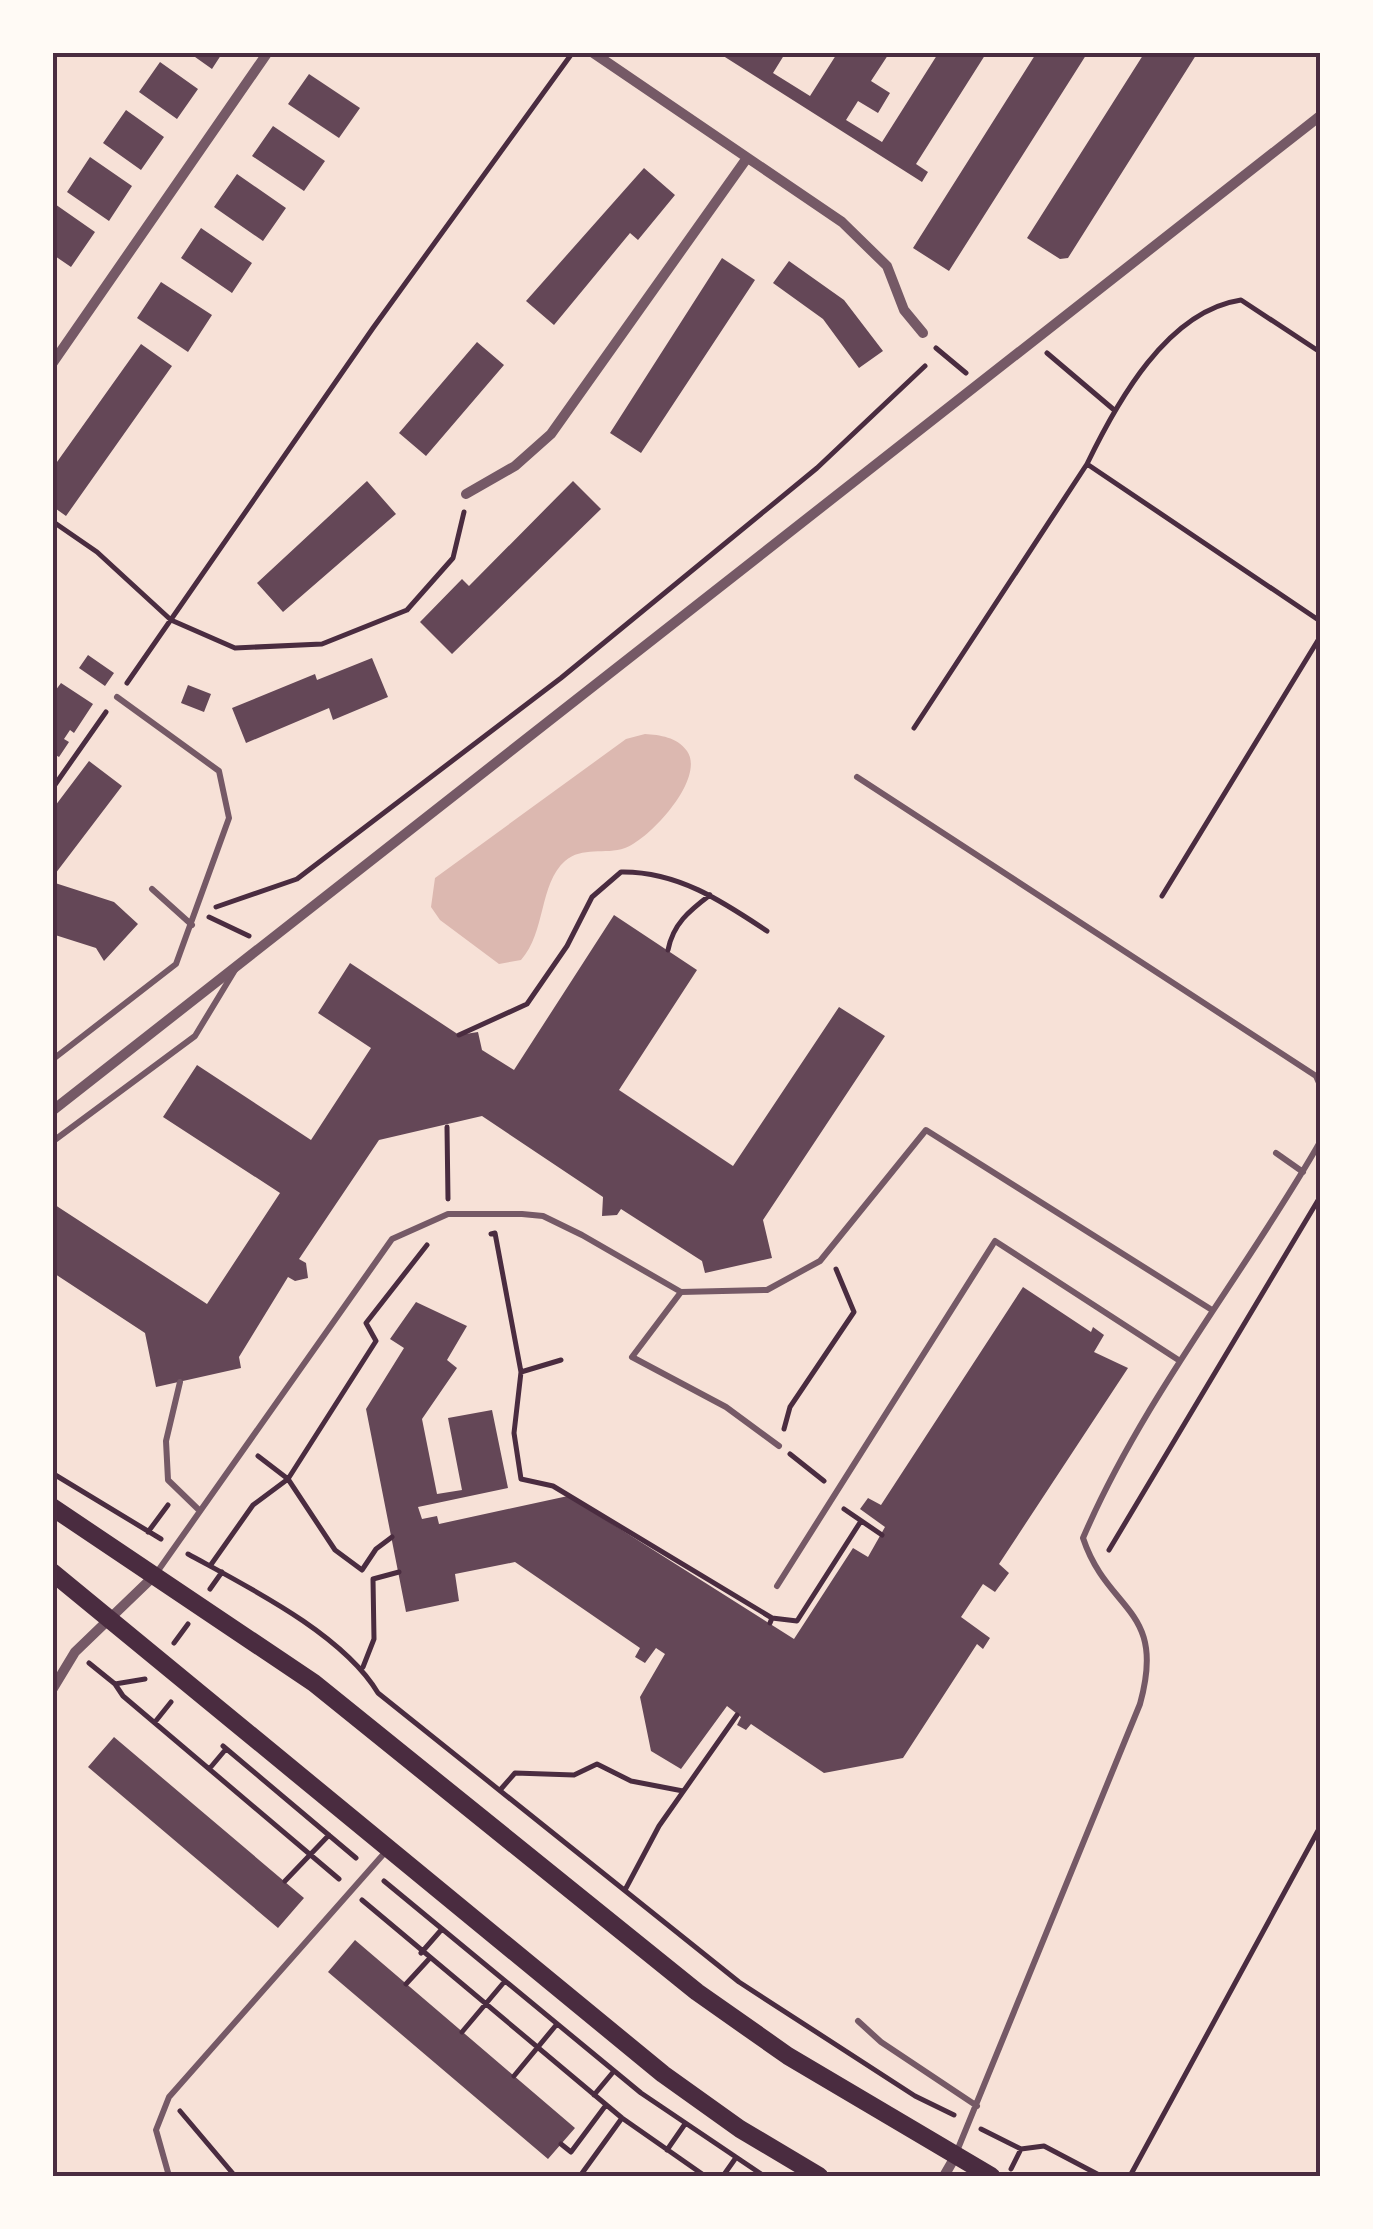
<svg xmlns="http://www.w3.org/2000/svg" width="1373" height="2229" font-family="Mulish,sans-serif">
  <rect width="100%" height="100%" fill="#f7e1d7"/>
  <!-- water -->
  <path fill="#dcb8b0" d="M645 734C660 735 677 737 687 751 706 778 650 839 625 848 605 855 582 846 565 861 539 884 546 932 521 960L499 964 440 920 431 907 435 878 626 739Z"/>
  <!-- building -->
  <path fill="#644757" d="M188 52H223L212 69Z
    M717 52H786L773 73 810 96 838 52H890L871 81 890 93 878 113 858 101 846 120 882 142 939 52H987L916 164 928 172 922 182Z
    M1037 52H1088L949 271 913 248Z
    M1145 52H1198L1068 258 1060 259 1027 238Z
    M160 62 198 89 177 119 139 92Z
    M309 74 360 108 339 138 288 104Z
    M126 110 164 137 141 170 103 143Z
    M273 126 325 161 304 191 252 156Z
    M90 157 132 186 109 221 67 192Z
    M644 168 675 195 638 240 630 233 554 325 526 301Z
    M237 174 286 208 263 241 214 207Z
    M52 202 95 232 71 267 52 254Z
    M201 228 252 263 232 293 181 258Z
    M722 258 755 280 641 453 610 433Z
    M789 261 844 300 883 351 859 368 823 319 773 283Z
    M161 282 212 315 188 352 137 318Z
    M477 342 504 365 426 456 399 433Z
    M141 344 172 366 66 516 52 506V469Z
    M367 481 396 514 283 612 257 583Z
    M573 481 601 509 452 654 420 622 462 579 469 586Z
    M88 655 114 673 105 686 79 668Z
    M372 658 388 697 333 720 329 708 246 743 232 708 315 674 317 680Z
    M61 683 93 704 74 733 70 730 64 739 69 742 59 757 52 753V695Z
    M188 685 211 694 204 712 181 703Z
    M89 761 122 786 52 878V810Z
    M52 882 114 902 138 924 104 961 96 948 52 934Z
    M614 915 697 970 619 1090 733 1166 839 1007 885 1036 763 1220 772 1258 705 1273 702 1261 621 1209 617 1215 602 1216 603 1197 482 1116 379 1140 299 1259 306 1263 308 1278 295 1281 288 1277 239 1357 241 1368 156 1387 145 1333 52 1272V1203L207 1304 280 1193 163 1117 197 1065 311 1140 371 1048 318 1013 350 963 459 1035 478 1032 482 1050 514 1070Z
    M1023 1287 1091 1332 1093 1327 1104 1335 1094 1352 1128 1368 999 1564 1009 1573 995 1592 983 1584 961 1617 990 1638 983 1649 977 1644 903 1758 824 1773 751 1724 746 1730 737 1725 741 1717 727 1706 681 1769 651 1751 640 1697 665 1654 656 1648 645 1663 635 1657 640 1648 515 1562 455 1574 459 1601 406 1612 366 1409 404 1348 390 1339 416 1302 467 1326 447 1360 457 1368 422 1419 437 1494 462 1490 448 1418 492 1410 508 1488 418 1507 422 1519 437 1516 439 1524 568 1496 794 1639 853 1548 868 1557 885 1527 860 1509 868 1498 881 1505Z
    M114 1737 304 1898 278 1928 88 1767Z
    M355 1940 575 2128 548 2159 328 1972Z"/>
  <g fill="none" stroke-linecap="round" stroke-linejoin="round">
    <!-- path -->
    <path stroke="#4a2c40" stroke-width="5" d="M936 348 966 373
      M1320 352 1241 300C1167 311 1117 402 1087 464L1320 621
      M1047 353 1113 409
      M52 521 97 552 171 620 235 648 322 644 407 610 453 558 464 512
      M127 683 373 328 573 52
      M914 728 1087 464
      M52 789 106 712
      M1162 896 1320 637
      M216 907 297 879 561 678 817 468 925 366
      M209 917 249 936
      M668 950C673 924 689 911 710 895
      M459 1035 527 1004 567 946 592 897 621 872C677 871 722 901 767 931
      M447 1127 448 1199
      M491 1234 495 1233 521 1372 561 1360
      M521 1372 514 1433 521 1479 553 1486 772 1618
      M784 1429 790 1407 854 1312 836 1269
      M790 1454 824 1481
      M258 1456 288 1479 335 1550 362 1570 376 1549 392 1537
      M52 1473 161 1539
      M844 1509 882 1535
      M148 1532 168 1505
      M1109 1550 1320 1197
      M188 1554C248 1587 343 1634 378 1693L739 1982 915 2096 954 2115
      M210 1566 253 1505 288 1479 376 1341 366 1323 427 1245
      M210 1589 222 1572
      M770 1623 772 1618 797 1621 861 1521
      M174 1643 188 1624
      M89 1663 115 1684 145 1679
      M363 1667 374 1639 373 1579 399 1572
      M115 1684 123 1696 339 1879
      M155 1722 171 1702
      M223 1746 356 1858
      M210 1768 226 1749
      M501 1789 515 1773 574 1775 597 1764 631 1781 683 1791
      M285 1881 329 1835
      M384 1881 641 2093 764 2176
      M625 1890 659 1826 737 1715
      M362 1900 622 2118 705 2176
      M421 1953 442 1929
      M406 1984 429 1959
      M462 2032 505 1981
      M514 2076 557 2024
      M594 2095 614 2071
      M180 2111 235 2176
      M981 2129 1021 2149 1044 2146 1101 2176
      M561 2144 571 2152 606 2105
      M667 2150 685 2124
      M1011 2169 1021 2149
      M580 2176 622 2118
      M723 2176 735 2159
      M1130 2176 1320 1827"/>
    <!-- service -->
    <path stroke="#755966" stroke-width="6" d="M857 777 1316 1076 1320 1085
      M152 889 192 925
      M52 1060 176 964 229 818 219 771 117 697
      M52 1142 195 1036 235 970
      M1276 1153 1303 1172
      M681 1292 632 1357 726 1407 779 1446
      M180 1382 166 1441 168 1480 200 1511
      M155 1575 392 1239 448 1214H522L543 1216 582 1235 681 1292 767 1290 820 1261 926 1130 1212 1310
      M777 1586 995 1241 1180 1361
      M858 2021 881 2042 977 2106
      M957 2151 1140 1704C1167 1607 1108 1613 1083 1538 1144 1396 1244 1275 1320 1142
      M169 2176 156 2130 169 2097 388 1849"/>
    <!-- minor -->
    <path stroke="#755966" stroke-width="10" d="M592 52 842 222 887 266 904 310 923 333
      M52 364 268 52
      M466 494 515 466 551 434 747 158
      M52 1111 1320 116
      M52 1690 75 1652 154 1576
      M944 2176 955 2157"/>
    <!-- secondary -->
    <path stroke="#4a2c40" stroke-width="18" d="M52 1507 314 1683 697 1992 788 2056 991 2176
      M52 1572 663 2074 740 2129 819 2176"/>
  </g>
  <!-- border -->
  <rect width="1373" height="2229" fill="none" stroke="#fffaf5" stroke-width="110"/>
  <rect x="55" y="55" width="1263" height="2119" fill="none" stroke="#4a2c40" stroke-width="4"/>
</svg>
